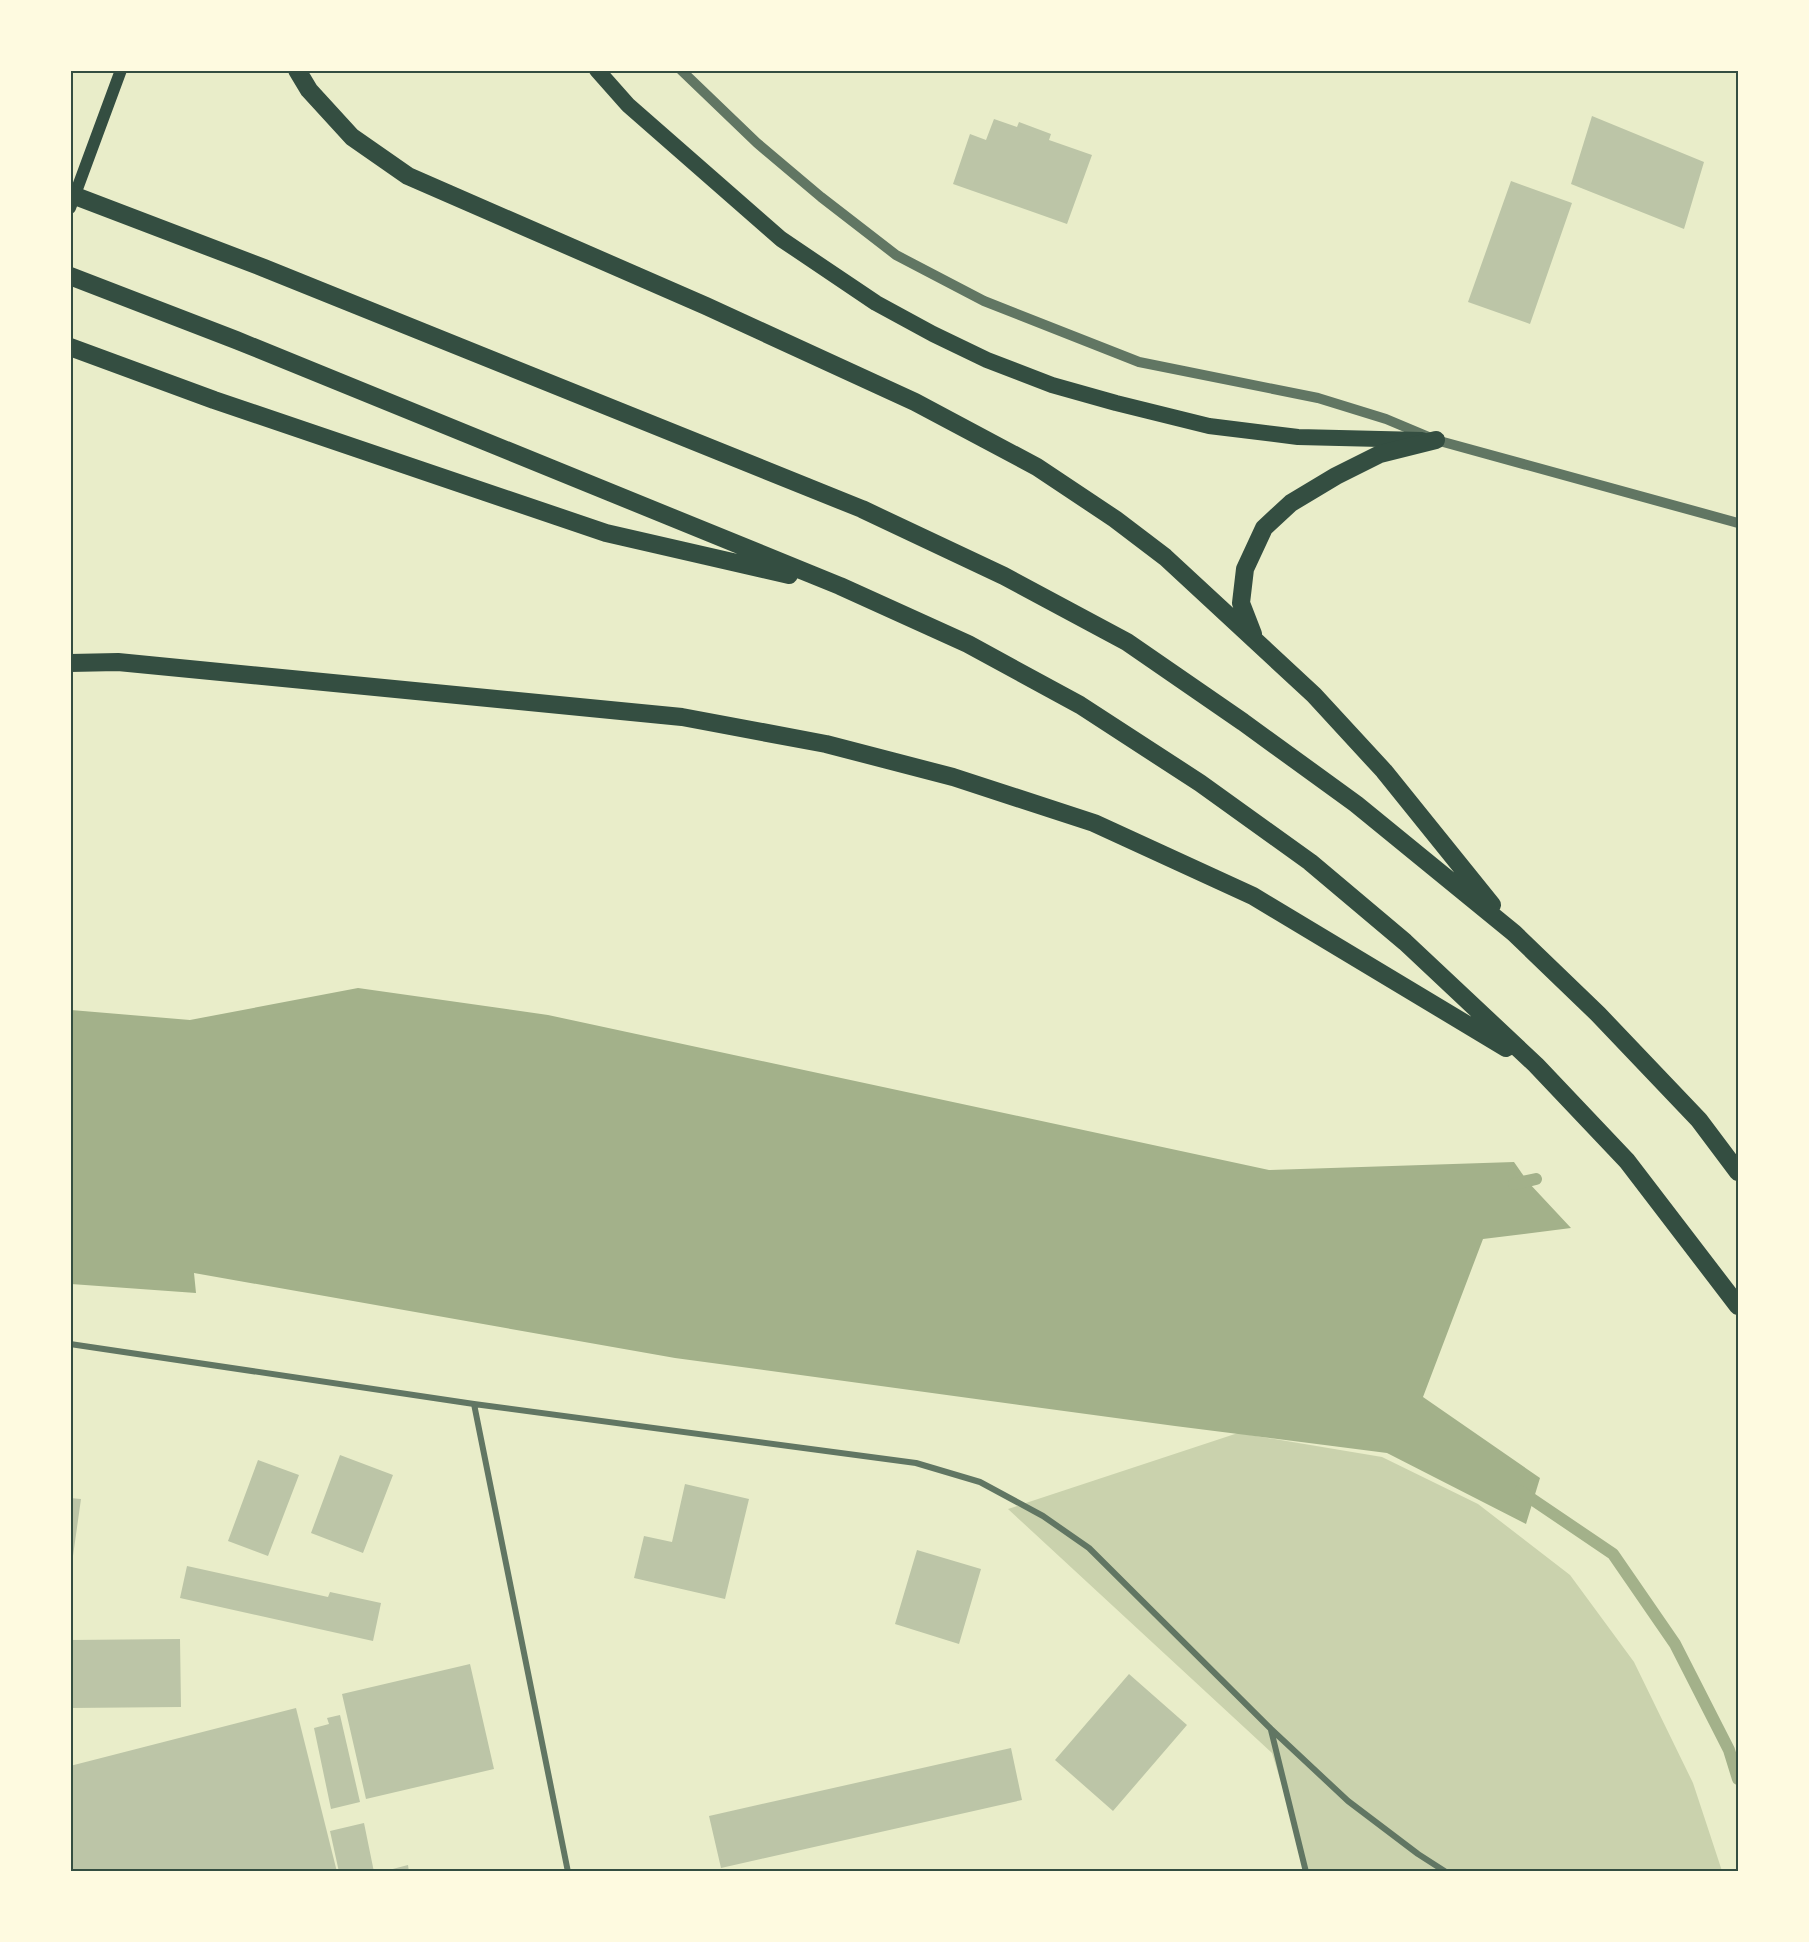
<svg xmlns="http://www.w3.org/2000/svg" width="1809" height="1942" font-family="Karla,sans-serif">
  <rect width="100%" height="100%" fill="#e9edc9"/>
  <!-- green -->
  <path fill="#cad2ad" d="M1238 1433 1382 1457 1478 1504 1570 1575 1634 1662 1693 1783 1722 1871H1308L1272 1753 1008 1509Z"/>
  <!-- water -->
  <path fill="#a3b18a" d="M358 988 548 1015 1269 1170 1514 1162 1528 1182 1571 1228 1483 1239 1423 1397 1540 1478 1526 1524 1387 1453 1175 1426 675 1358 194 1273 196 1293 71 1284V1010L190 1020Z"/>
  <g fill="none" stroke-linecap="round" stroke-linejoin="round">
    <!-- stream -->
    <path stroke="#a3b18a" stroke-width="12" d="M1514 1184 1536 1179
      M1520 1491 1613 1554 1675 1644 1729 1750 1738 1779"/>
  </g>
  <!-- building -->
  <path fill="#bcc5a7" d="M1592 116 1704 162 1684 229 1571 184Z
    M994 119 1017 127 1019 122 1051 134 1049 140 1092 155 1067 224 953 184 970 134 986 140Z
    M1511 181 1572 203 1530 324 1468 302Z
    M340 1455 393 1475 363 1553 311 1533Z
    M258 1460 299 1475 268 1556 228 1541Z
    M685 1484 749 1499 725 1599 634 1578 644 1536 672 1542Z
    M70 1498 81 1499 72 1563H70Z
    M917 1550 981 1569 959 1644 895 1624Z
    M187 1566 328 1597 330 1592 381 1603 373 1641 180 1598Z
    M180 1639 181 1707 70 1708V1640Z
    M470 1664 494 1769 366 1799 342 1694Z
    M1129 1674 1187 1725 1113 1811 1055 1760Z
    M296 1708 337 1872H70V1766Z
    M340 1715 360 1802 331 1809 314 1728 329 1724 327 1718Z
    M1011 1748 1022 1800 721 1868 709 1816Z
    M364 1823 374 1872H339L330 1831Z
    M408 1865 409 1872H385V1871Z"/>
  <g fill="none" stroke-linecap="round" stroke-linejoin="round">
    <!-- minor -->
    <path stroke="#617663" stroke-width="6" d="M70 1344 474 1404 916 1463 980 1482 1043 1516 1089 1548 1271 1729 1348 1801 1418 1854 1446 1872
      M474 1404 568 1872
      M1271 1730 1306 1872"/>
    <!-- tertiary -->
    <path stroke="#617663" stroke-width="10" d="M681 70 757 143 821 197 896 255 984 301 1139 362 1318 398 1386 419 1436 440 1738 523"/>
    <!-- secondary -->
    <path stroke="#344e41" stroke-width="12" d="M70 208 121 70"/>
    <!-- trunk -->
    <path stroke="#344e41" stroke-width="16" d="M597 70 628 105 781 239 876 303 933 334 987 360 1052 385 1116 403 1209 426 1298 437 1422 440"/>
    <!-- motorway -->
    <path stroke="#344e41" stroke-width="18" d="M297 70 309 90 352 137 408 176 706 306 915 402 1037 467 1115 519 1165 557 1314 695 1384 771 1492 905
      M70 194 264 268 862 509 1004 576 1127 642 1243 722 1356 804 1514 933 1598 1014 1699 1120 1738 1172
      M70 276 236 340 840 586 968 644 1080 705 1200 783 1310 862 1405 942 1536 1065 1627 1161 1738 1306
      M70 347 214 400 606 533 789 575
      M1253 634 1241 603 1245 569 1264 528 1291 503 1336 476 1380 454 1436 440
      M70 663 118 662 682 717 826 744 953 777 1094 823 1253 896 1506 1048"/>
  </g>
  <!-- border -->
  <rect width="1809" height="1942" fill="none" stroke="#fefae0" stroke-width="144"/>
  <rect x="72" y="72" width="1665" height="1798" fill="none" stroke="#344e41" stroke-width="2"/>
</svg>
